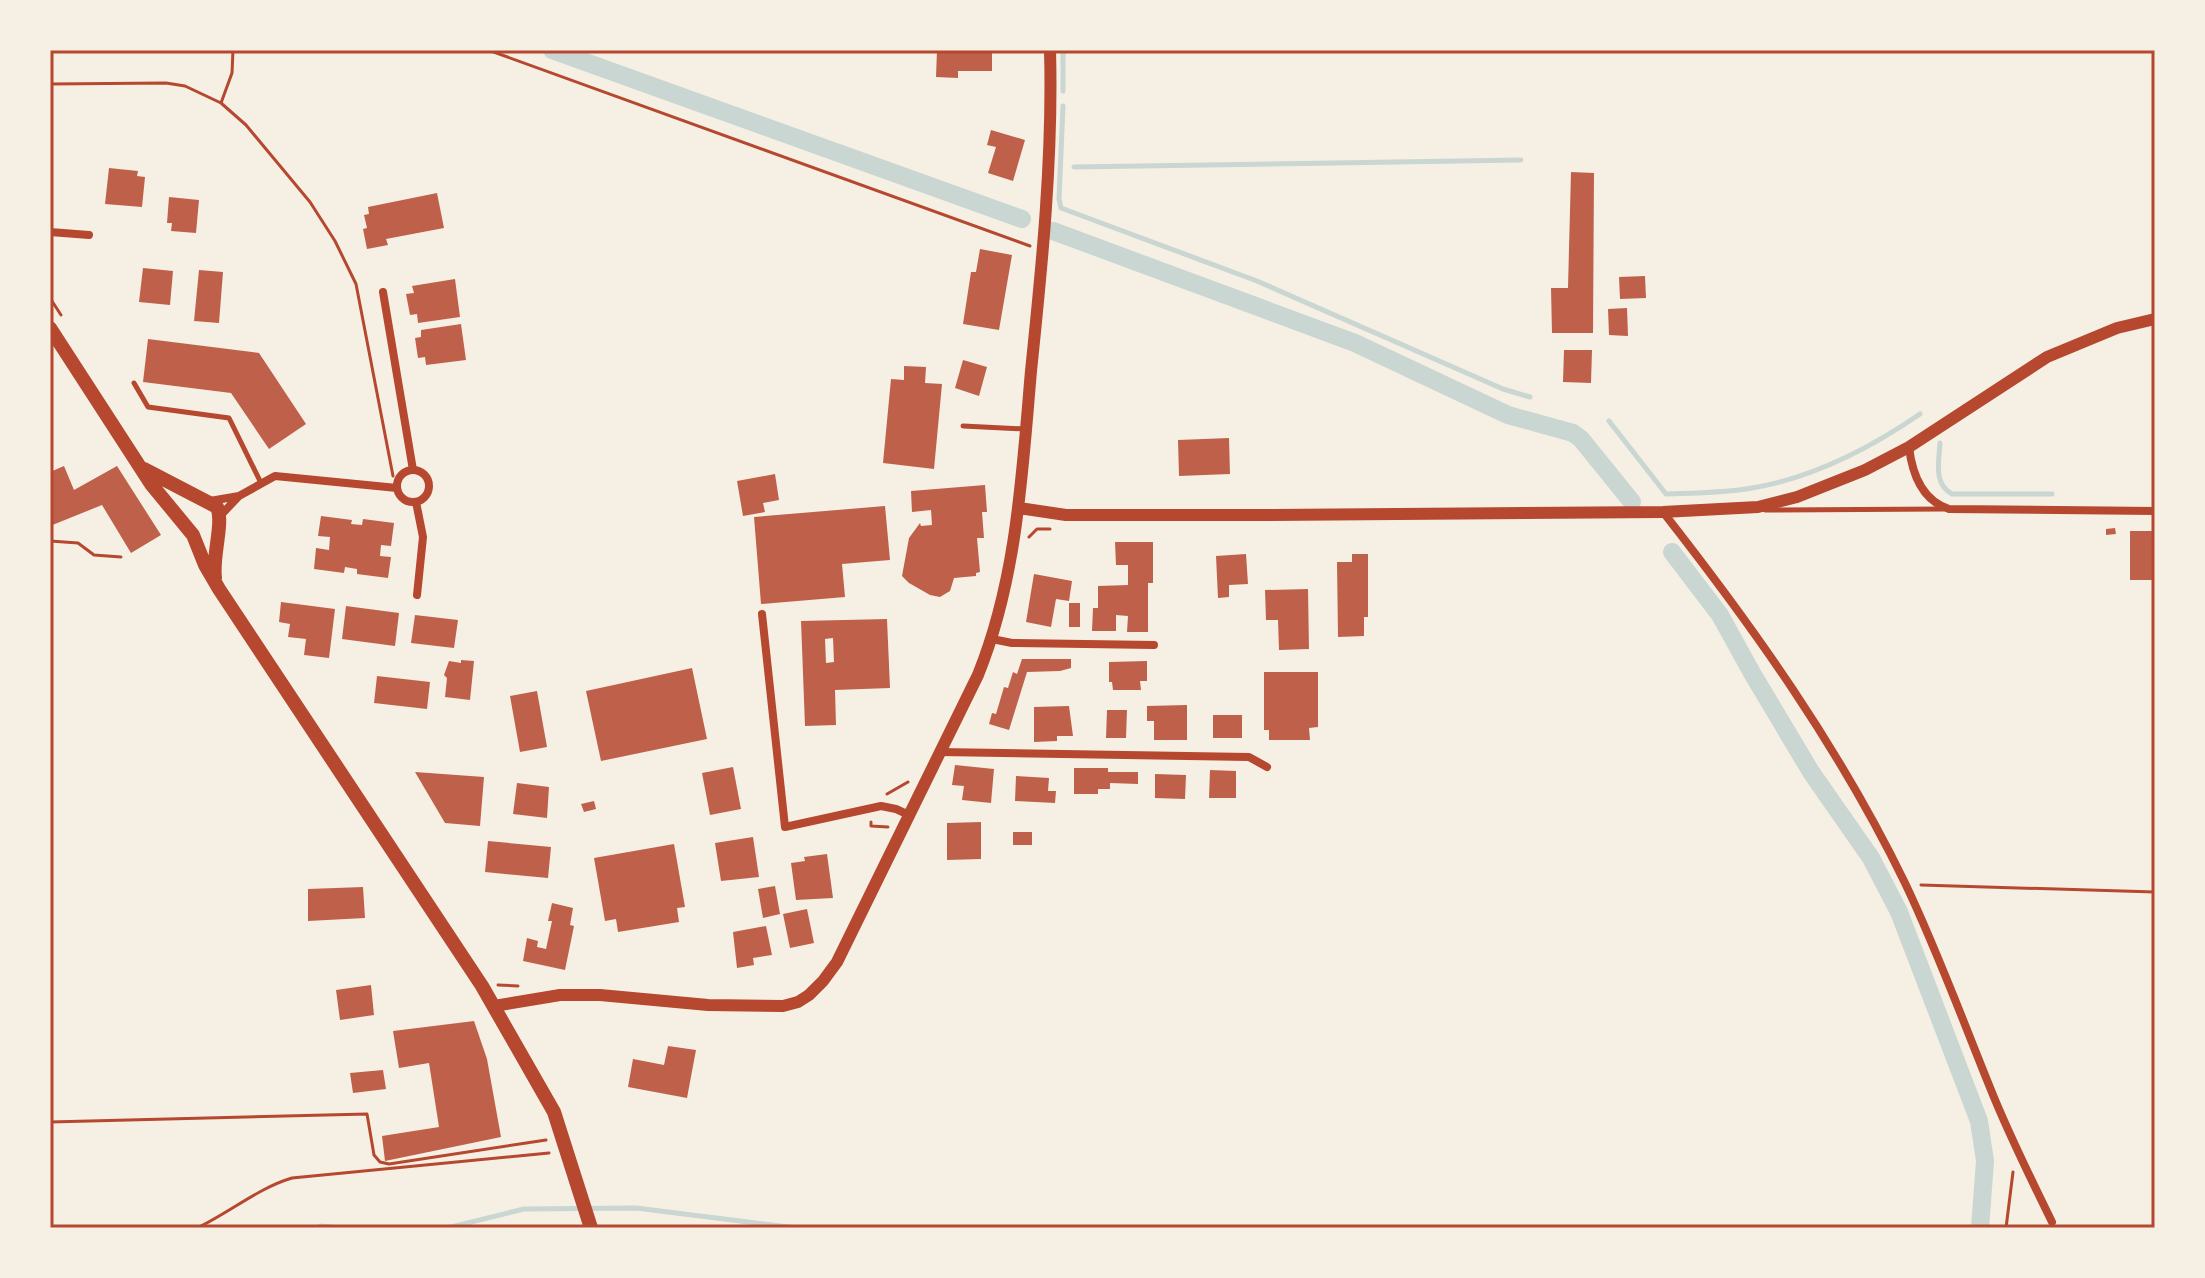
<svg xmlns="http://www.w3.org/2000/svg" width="2205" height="1278" font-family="Quicksand,sans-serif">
  <rect width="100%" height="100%" fill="#f6efe4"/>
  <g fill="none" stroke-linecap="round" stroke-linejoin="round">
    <!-- stream -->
    <path stroke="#c9d6d2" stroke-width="5" d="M1063 50V91
      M1063 106 1059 199 1061 208 1257 281 1503 389 1530 397
      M1074 167 1521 160
      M1609 421 1666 494C1695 493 1724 493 1752 488 1813 478 1869 449 1920 414
      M1940 443C1939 462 1933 483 1952 494H2052
      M317 1228 321 1226 341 1228
      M447 1228 524 1209 636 1208 797 1228"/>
    <!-- canal -->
    <path stroke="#c9d6d2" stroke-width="18" d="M552 50 1022 219
      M1053 231 1355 343 1508 415 1573 433 1581 439 1632 502
      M1672 552 1720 615 1752 673 1811 772 1871 858 1899 912 1979 1121 1985 1161 1980 1228"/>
  </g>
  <!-- building -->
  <path fill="#bf614a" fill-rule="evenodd" d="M937 50H992V71H958V78L936 77Z
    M991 130 1025 140 1013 181 988 173 996 147 987 145Z
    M109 168 138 171 137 176 145 177 142 207 105 204Z
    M1571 172 1594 173 1593 333H1552L1551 288H1568Z
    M437 193 444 228 386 239 388 245 367 249 363 229 367 228 364 215 369 214 368 207Z
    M169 197 199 200 196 233 171 231 172 223H167Z
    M980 249 1012 255 999 330 963 324 971 272H976Z
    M143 268 173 271 170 305 139 302Z
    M199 270 223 272 219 323 194 321Z
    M1645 276 1646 298 1620 299 1619 277Z
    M455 279 460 317 418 323 417 314 410 315 406 294 414 293 412 286Z
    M1627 308 1628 336 1609 335 1608 309Z
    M461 324 466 360 426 365 425 357 418 358 415 338 421 337V330Z
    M148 339 259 353 306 424 269 449 231 393 143 382Z
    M1564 350H1592L1591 383 1563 382Z
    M963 360 987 367 979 396 955 388Z
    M904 366 926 367 925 383 942 384 934 469 883 463 891 379 904 380Z
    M1229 438 1230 474 1179 476 1178 440Z
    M64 466 74 490 117 466 161 535 131 553 102 505 50 526V472Z
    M775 474 779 500 763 503 765 512 743 516 737 481Z
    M985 485 987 512H982L984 538H977L980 572 976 573V576L954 578 950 591 940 597 930 595 909 583 902 576 909 538 920 523 921 526 932 525 931 510 912 512 911 491Z
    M885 506 890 560 842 564 845 597 761 604 754 517Z
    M321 516 352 520 351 524 362 525 363 519 394 523 391 546 381 545 380 556 391 557 388 578 357 574V569L345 567 344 573 314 569 316 548 329 550 330 537 318 536Z
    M2115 528 2116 534 2106 535V529Z
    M2130 531H2155V580H2130Z
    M1115 542H1153V583H1148V632H1127L1128 616 1116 615V631H1092L1093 608H1098V586L1128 585V565H1116Z
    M1246 554 1248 584 1229 585V597L1218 598 1216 556Z
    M1352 554H1368V617H1364V636L1338 637 1337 562H1352Z
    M1034 574 1072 581 1069 601 1056 599 1051 627 1026 622Z
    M1308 589 1309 649 1279 650 1278 620H1266L1265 590Z
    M281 602 335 609 329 658 304 655 306 639 288 637 290 624 279 622Z
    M1069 603H1080V627H1069Z
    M346 606 399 613 395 646 342 639Z
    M415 615 458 620 454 648 411 643Z
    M887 619 890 688 835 690 836 725 805 726 801 621ZM833 638 834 662 826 663 825 639Z
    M1022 659H1071V668L1060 671 1027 672 1009 730 989 724 992 713 996 714 1004 687 1008 688 1013 672 1017 674Z
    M461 660 474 661 470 700 445 697 447 678 444 675 449 661 461 663Z
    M1147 661V681H1140L1141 690H1113L1112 682H1109V662Z
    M692 668 707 739 601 761 586 691Z
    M1264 672H1318V727L1309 728 1310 740H1269V730H1264Z
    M377 676 430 682 427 709 374 703Z
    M537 691 547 747 520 752 510 696Z
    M1187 705V740H1154V721H1147V706Z
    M1069 706 1073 736H1057V741L1034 742V707Z
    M1107 710H1127L1126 738H1106Z
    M1213 715H1242V738H1213Z
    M955 765 994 769 991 803 962 800 964 786 952 785Z
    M733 767 741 809 710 815 702 773Z
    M1074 768H1108V772H1138V784L1110 783V789H1098V794H1074Z
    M1210 770 1236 771V798H1209Z
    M415 772 484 777 480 826 445 823Z
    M1155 774 1186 775 1185 799 1155 798Z
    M1016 776 1049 778 1048 791H1056L1055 803 1015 801Z
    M517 783 549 787 547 818 513 814Z
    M594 801 596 809 584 812 581 804Z
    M981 822V859L947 860V823Z
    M1013 832H1032V845H1013Z
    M753 837 759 877 721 881 715 843Z
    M488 841 551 847 548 878 485 872Z
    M674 844 685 907 677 908 679 922 618 932 616 919 605 921 594 858Z
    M827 854 833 898 796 900 791 863 805 861 804 857Z
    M775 886 780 914 763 918 758 889Z
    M363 887 365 918 308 921V889Z
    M552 903 573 908 570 925 574 926 565 970 523 961 527 938 538 941 537 947 546 949 552 921H548Z
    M807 909 814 943 790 948 783 914Z
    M766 926 772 955 753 958 754 965 737 968 733 932Z
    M371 985 374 1015 340 1020 336 990Z
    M474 1021 487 1059 501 1137 385 1161 382 1136 439 1127 429 1063 399 1068 393 1031Z
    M668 1046 696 1050 687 1098 628 1087 633 1059 664 1065Z
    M383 1070 386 1089 353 1093 350 1073Z"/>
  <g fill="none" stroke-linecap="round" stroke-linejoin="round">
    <!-- path -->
    <path stroke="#b5482f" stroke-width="3" d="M488 50 1030 246
      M50 84 166 83 185 86 221 103 246 125 310 202 335 241 356 284 393 476
      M221 103 232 73 233 50
      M50 298 61 315
      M1029 537 1037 529H1050
      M50 541 78 543 94 555 121 557
      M887 794 908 782
      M871 822V826L888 827
      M1921 885 2155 892
      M498 985 518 986
      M50 1122 367 1114 374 1155 380 1162 389 1164 546 1140
      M197 1228C229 1213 258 1188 292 1178L549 1153
      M2006 1228 2013 1172"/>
    <!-- service -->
    <path stroke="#b5482f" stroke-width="5" d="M134 383 148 407 229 418 261 483
      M963 426 1025 429
      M1765 510 1943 509"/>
    <!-- minor -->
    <path stroke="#b5482f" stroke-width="8" d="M50 232 89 235
      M383 292 413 470
      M1909 447C1912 473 1921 500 1949 509L2155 511
      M397 486a16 16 0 1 1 32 0a16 16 0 1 1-32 0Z
      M239 496 275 476 397 488
      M210 501 239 496 220 516
      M416 502 423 537 417 595
      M1663 512C1754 628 1840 749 1905 883 1937 950 1963 1021 1991 1090 2009 1135 2031 1179 2052 1222
      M762 614 785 827 881 806 896 809 909 815
      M992 639 1012 643 1154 645
      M940 752 1249 757 1267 767"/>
    <!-- tertiary -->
    <path stroke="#b5482f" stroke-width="12" d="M1019 508 1066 515H1266L1663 512 1758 507 1797 497 1865 470 1909 447 2047 357 2117 328 2155 319
      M494 1006 560 995H600L708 1005 783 1006 798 1002 809 995 823 981 837 962 978 675C1017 579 1022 474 1031 371 1042 265 1053 157 1050 50"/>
    <!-- secondary -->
    <path stroke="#b5482f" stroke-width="14" d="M50 328 151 484 193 535 205 565 219 589 482 986 554 1112 591 1228
      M144 469 217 507C224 523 212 556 215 578"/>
  </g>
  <!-- border -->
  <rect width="2205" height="1278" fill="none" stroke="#f6efe4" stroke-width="104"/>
  <rect x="52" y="52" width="2101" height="1174" fill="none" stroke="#b5482f" stroke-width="3"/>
</svg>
